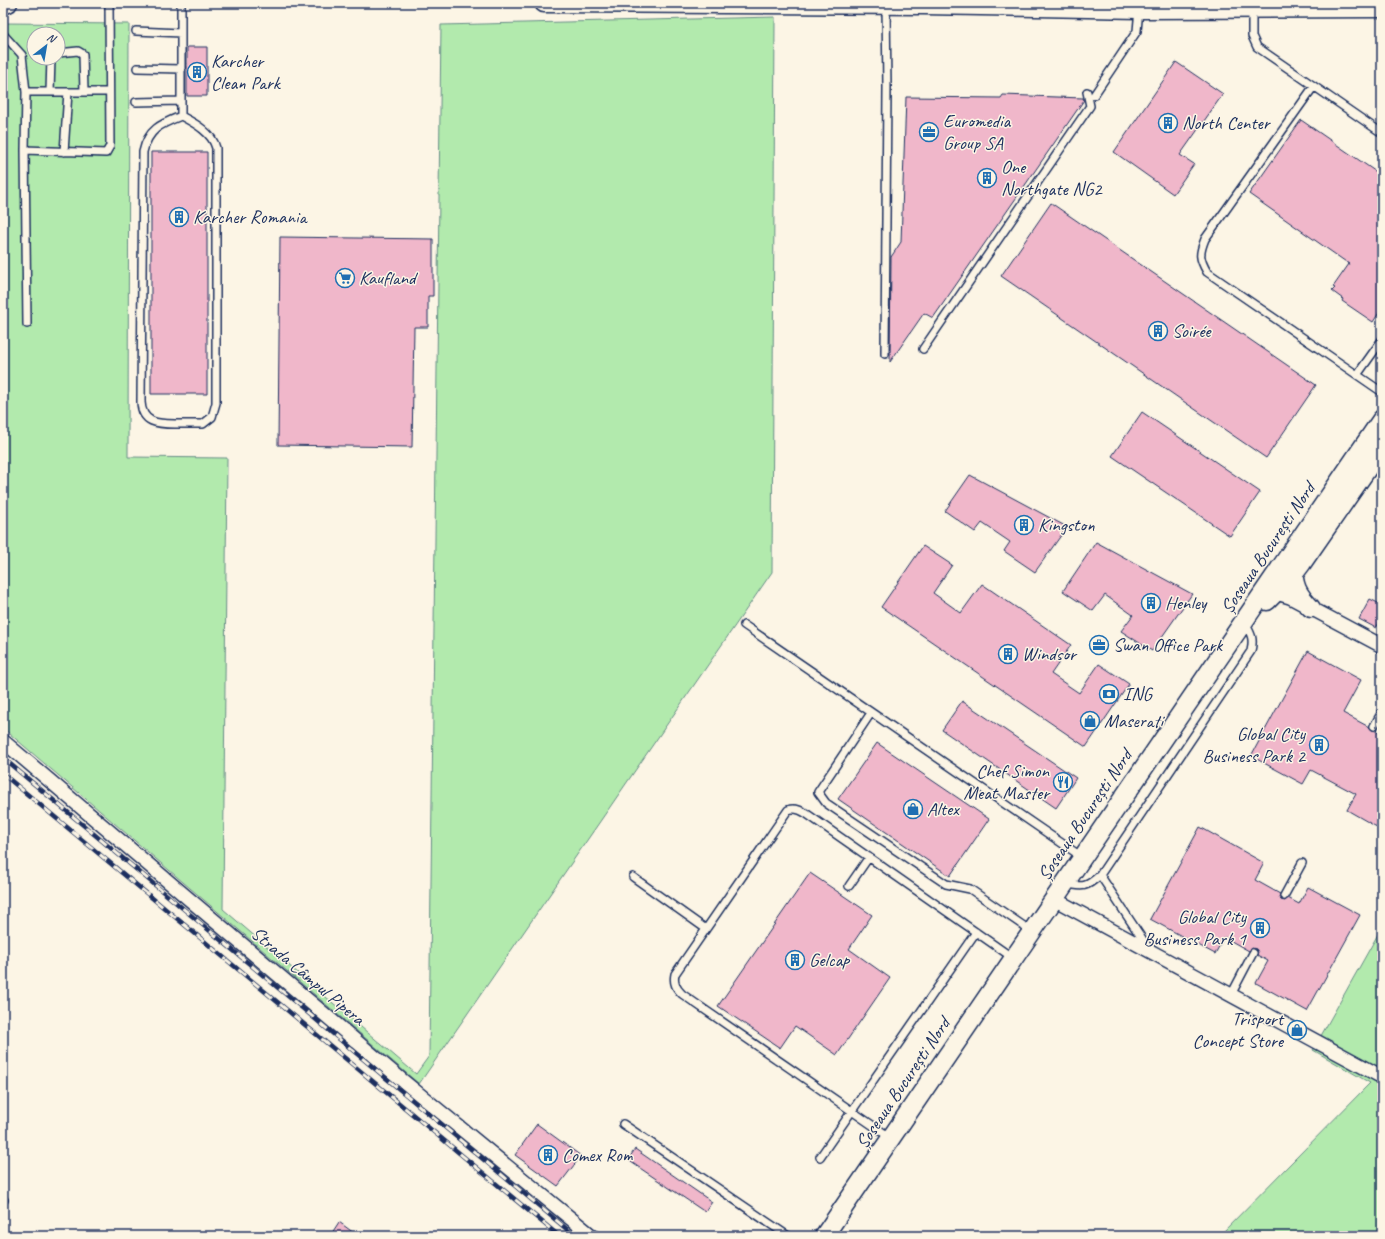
<svg xmlns="http://www.w3.org/2000/svg" width="1385" height="1239" font-family="Caveat,sans-serif">
  <rect width="100%" height="100%" fill="#fcf5e5"/>
  <filter id="ink" filterUnits="userSpaceOnUse"><feTurbulence type="fractalNoise" baseFrequency=".025" numOctaves="2"/><feDisplacementMap in="SourceGraphic" scale="8" xChannelSelector="R" yChannelSelector="G"/><feConvolveMatrix kernelMatrix="1 2 1 2 8 2 1 2 1" color-interpolation-filters="sRGB"/></filter>
  <g filter="url(#ink)">
    <!-- green -->
    <path fill="#b2eaad" stroke="#668c86" fill-rule="evenodd" d="M775 17 772 572 419 1084 3 728V23L129 24 128 457 227 458 223 909 416 1074 429 1056 441 25ZM34 34H58V58H34Z
      M1382 927V1236H1219L1370 1083 1313 1050Z"/>
    <!-- building -->
    <path fill="#f0b7ca" stroke="#1b2f5e" d="M187 47H207V96H187Z
      M1176 62 1223 94 1180 155 1194 164 1173 194 1114 152Z
      M1003 95 1083 98 1084 100 933 318 924 313 890 362 891 257 901 242 906 97 1001 98Z
      M1301 120 1382 176V308L1373 322 1342 301 1343 299 1332 291 1335 288 1333 287 1349 264 1249 194Z
      M151 152H207V394H151Z
      M1051 203 1316 385 1266 458 1001 276Z
      M280 237 433 239V296H428V327H414L412 447 278 445Z
      M1142 412 1260 492 1230 536 1112 456Z
      M970 475 1067 527 1035 572 1004 551 1010 542 982 523 975 532 945 511Z
      M1096 542 1192 594 1152 651 1121 631 1133 615 1105 595 1093 611 1063 591Z
      M923 546 952 565 933 593 961 613 982 584 1071 645 1051 674 1079 693 1099 664 1129 684 1086 747 881 607Z
      M1370 599 1382 605V617L1376 628 1359 619Z
      M1308 651 1361 680 1343 713 1369 727 1372 730 1376 731 1382 734V830L1347 810 1356 794 1311 770 1303 784 1251 756Z
      M962 701 1076 778 1056 808 942 730Z
      M877 743 989 819 950 876 838 799Z
      M1200 827 1264 863 1255 880 1280 894 1279 897 1281 900 1285 901 1288 898 1299 904 1308 887 1360 915 1307 1011 1256 983 1268 961 1257 955 1258 952 1256 949 1252 948 1249 951 1224 937 1215 954 1150 919Z
      M810 873 872 915 849 949 890 978 837 1055 795 1026 780 1048 718 1006Z
      M537 1124 581 1156 558 1186 515 1155Z
      M635 1149 712 1202 705 1212 628 1160Z
      M339 1222 358 1236H330Z"/>
    <g fill="none" stroke-linecap="round" stroke-linejoin="round">
      <defs>
        <path id="service" d="M181 3V116
          M1252 9V36L1257 47 1382 133
          M136 31 181 33
          M3 34 22 55 26 92 25 150 27 324
          M58 53 78 51 83 54 84 92
          M137 68 181 69
          M1314 86 1205 239C1199 254 1199 258 1207 272L1382 392
          M26 92H109
          M50 92 51 58
          M1094 95 1137 31 1139 9
          M136 102 180 101
          M181 116C194 123 212 132 216 148V403L212 417 203 424C194 424 184 424 175 424 157 424 142 423 141 402L143 152C148 129 161 124 181 116Z
          M25 150 106 153 110 146 109 3
          M64 152 68 92
          M923 349 1090 106 1087 92
          M885 354 887 88 886 5
          M1357 375 1382 340
          M744 625 1082 857
          M871 713 818 792 826 803 946 884 970 889 1031 931
          M1374 726 1382 712
          M1100 875 1147 946
          M633 877 706 929
          M1065 883C1083 888 1087 887 1100 875L1251 651C1254 638 1251 634 1245 623
          M849 886 869 857
          M1284 896 1302 863
          M1231 995 1253 953
          M623 1124 788 1236
          M891 1138 682 994C676 988 673 983 675 974L788 810C795 807 801 810 807 814L1013 958
          M820 1157 976 932
          M3 1200H4"/>
        <path id="minor" d="M1268 595 1280 594 1290 597 1382 646
          M3 741 403 1081 592 1236
          M1054 899 1382 1077"/>
        <path id="secondary" d="M544 3 924 5 1139 9 1382 8
          M3 5 8 3
          M1293 565C1293 585 1297 594 1311 608
          M1267 601 1293 575 1302 563 1374 459 1382 445
          M824 1236 1382 419"/>
      </defs>
      <!-- service casing -->
      <use href="#service" stroke="#1b2f5e" stroke-width="10"/>
      <!-- minor casing -->
      <use href="#minor" stroke="#1b2f5e" stroke-width="16"/>
      <!-- secondary casing -->
      <use href="#secondary" stroke="#1b2f5e" stroke-width="21"/>
      <!-- service -->
      <use href="#service" stroke="#fcf5e5" stroke-width="7"/>
      <!-- minor -->
      <use href="#minor" stroke="#fcf5e5" stroke-width="13"/>
      <!-- secondary -->
      <use href="#secondary" stroke="#fcf5e5" stroke-width="18"/>
      <defs>
        <path id="rail" d="M3 758 575 1236
          M3 774 559 1236"/>
      </defs>
      <!-- rail casing -->
      <use href="#rail" stroke="#1b2f5e" stroke-width="4.5"/>
      <!-- rail -->
      <use href="#rail" stroke="#fcf5e5" stroke-width="3" stroke-dasharray="9" stroke-linecap="butt"/>
    </g>
  </g>
  <!-- icons -->
  <defs>
    <symbol id="building-ring" viewBox="-11 -11 22 22"><circle r="9.5" fill="#fcf5e5" stroke="#1f6fb2" stroke-width="1.5"/><path d="M-4-6H4V6H1V3H-1V6H-4ZM-2.5-4.3h1.7v1.8h-1.7ZM.8-4.3h1.7v1.8H.8ZM-2.5-1h1.7V.8h-1.7ZM.8-1h1.7V.8H.8Z" fill="#1f6fb2"/></symbol>
    <symbol id="office-ring" viewBox="-11 -11 22 22"><circle r="9.5" fill="#fcf5e5" stroke="#1f6fb2" stroke-width="1.5"/><path d="M-6-3h4V-5.5h4V-3h4V5H-6ZM-1-4.5V-3h2v-1.5ZM-6 0V1H6V0Z" fill="#1f6fb2"/></symbol>
    <symbol id="supermarket-ring" viewBox="-11 -11 22 22"><circle r="9.5" fill="#fcf5e5" stroke="#1f6fb2" stroke-width="1.5"/><path d="M-6-5.5h2.5l.6 2H6L4.5 2H-2.5L-4.4-4H-6ZM-1.5 3.2a1.3 1.3 0 1 0 .1 0ZM3 3.2a1.3 1.3 0 1 0 .1 0Z" fill="#1f6fb2"/></symbol>
    <symbol id="bank-ring" viewBox="-11 -11 22 22"><circle r="9.5" fill="#fcf5e5" stroke="#1f6fb2" stroke-width="1.5"/><path d="M-6-4H6V4H-6ZM0-2.3a2.3 2.3 0 1 0 0 4.6a2.3 2.3 0 1 0 0-4.6Z" fill="#1f6fb2"/></symbol>
    <symbol id="shop-ring" viewBox="-11 -11 22 22"><circle r="9.5" fill="#fcf5e5" stroke="#1f6fb2" stroke-width="1.5"/><path d="M-5-2.5h2.3a2.7 3.5 0 0 1 5.4 0H5L5.5 6h-11ZM-1.5-2.5h3a1.5 2.3 0 0 0-3 0Z" fill="#1f6fb2"/></symbol>
    <symbol id="restaurant-ring" viewBox="-11 -11 22 22"><circle r="9.5" fill="#fcf5e5" stroke="#1f6fb2" stroke-width="1.5"/><path d="M-5-6h1v4h1v-4h1v4h1v-4h1v5L-1.5 .5V6h-2V.5L-5-1ZM5-6V6H3V1.5H1.5Q1.5-4 5-6Z" fill="#1f6fb2"/></symbol>
  </defs>
  <g fill-rule="evenodd">
    <use href="#building-ring" x="186" y="61" width="22" height="22"/>
    <use href="#building-ring" x="1157" y="112" width="22" height="22"/>
    <use href="#office-ring" x="918" y="121" width="22" height="22"/>
    <use href="#building-ring" x="976" y="167" width="22" height="22"/>
    <use href="#building-ring" x="168" y="206" width="22" height="22"/>
    <use href="#supermarket-ring" x="334" y="267" width="22" height="22"/>
    <use href="#building-ring" x="1147" y="320" width="22" height="22"/>
    <use href="#building-ring" x="1013" y="514" width="22" height="22"/>
    <use href="#building-ring" x="1140" y="592" width="22" height="22"/>
    <use href="#office-ring" x="1088" y="634" width="22" height="22"/>
    <use href="#building-ring" x="997" y="643" width="22" height="22"/>
    <use href="#bank-ring" x="1098" y="683" width="22" height="22"/>
    <use href="#shop-ring" x="1079" y="710" width="22" height="22"/>
    <use href="#building-ring" x="1308" y="734" width="22" height="22"/>
    <use href="#restaurant-ring" x="1052" y="771" width="22" height="22"/>
    <use href="#shop-ring" x="902" y="798" width="22" height="22"/>
    <use href="#building-ring" x="1249" y="917" width="22" height="22"/>
    <use href="#building-ring" x="784" y="949" width="22" height="22"/>
    <use href="#shop-ring" x="1286" y="1019" width="22" height="22"/>
    <use href="#building-ring" x="537" y="1144" width="22" height="22"/>
  </g>
  <g text-anchor="middle" dominant-baseline="central" stroke-width="3" stroke-linejoin="round" paint-order="stroke">
    <!-- poi labels -->
    <g font-size="19" fill="#1b2f5e" stroke="#fcf5e5" text-anchor="start">
      <text x="211" y="61">Karcher<tspan x="211" dy="22">Clean Park</tspan></text>
      <text x="943" y="121">Euromedia<tspan x="943" dy="22">Group SA</tspan></text>
      <text x="1182" y="123">North Center</text>
      <text x="1001" y="167">One<tspan x="1001" dy="22">Northgate NG2</tspan></text>
      <text x="193" y="217">Karcher Romania</text>
      <text x="359" y="278">Kaufland</text>
      <text x="1172" y="331">Soirée</text>
      <text x="1038" y="525">Kingston</text>
      <text x="1165" y="603">Henley</text>
      <text x="1113" y="645">Swan Office Park</text>
      <text x="1022" y="654">Windsor</text>
      <text x="1123" y="694">ING</text>
      <text x="1104" y="721">Maserati</text>
      <text x="1305" y="734" text-anchor="end">Global City<tspan x="1305" dy="22">Business Park 2</tspan></text>
      <text x="1049" y="771" text-anchor="end">Chef Simon<tspan x="1049" dy="22">Meat Master</tspan></text>
      <text x="927" y="809">Altex</text>
      <text x="1246" y="917" text-anchor="end">Global City<tspan x="1246" dy="22">Business Park 1</tspan></text>
      <text x="809" y="960">Gelcap</text>
      <text x="1283" y="1019" text-anchor="end">Trisport<tspan x="1283" dy="22">Concept Store</tspan></text>
      <text x="562" y="1155">Comex Rom</text>
    </g>
    <!-- street labels -->
    <g font-size="19" fill="#1b2f5e" stroke="#fcf5e5">
      <text transform="translate(1268 548) rotate(-56)">Șoseaua București Nord</text>
      <text transform="translate(1085 815) rotate(-56)">Șoseaua București Nord</text>
      <text transform="translate(308 976) rotate(40)">Strada Câmpul Pipera</text>
      <text transform="translate(903 1083) rotate(-56)">Șoseaua București Nord</text>
    </g>
  </g>
  <!-- margin -->
  <rect width="1385" height="1239" fill="none" stroke="#fcf5e5" stroke-width="16"/>
  <rect x="8" y="8" width="1369" height="1223" fill="none" stroke="#1b2f5e" stroke-width="1.5" filter="url(#ink)"/>
  <!-- north arrow -->
  <g transform="translate(46 46) rotate(31)"><circle r="19" fill="#fcf5e5" stroke="#a2a6af"/>
  <path d="M0-3L7 15L0 10L-7 15Z" fill="#1f6fb2"/>
  <text y="-6" font-size="11" font-weight="bold" text-anchor="middle" fill="#1b2f5e">N</text>
  </g>
</svg>
